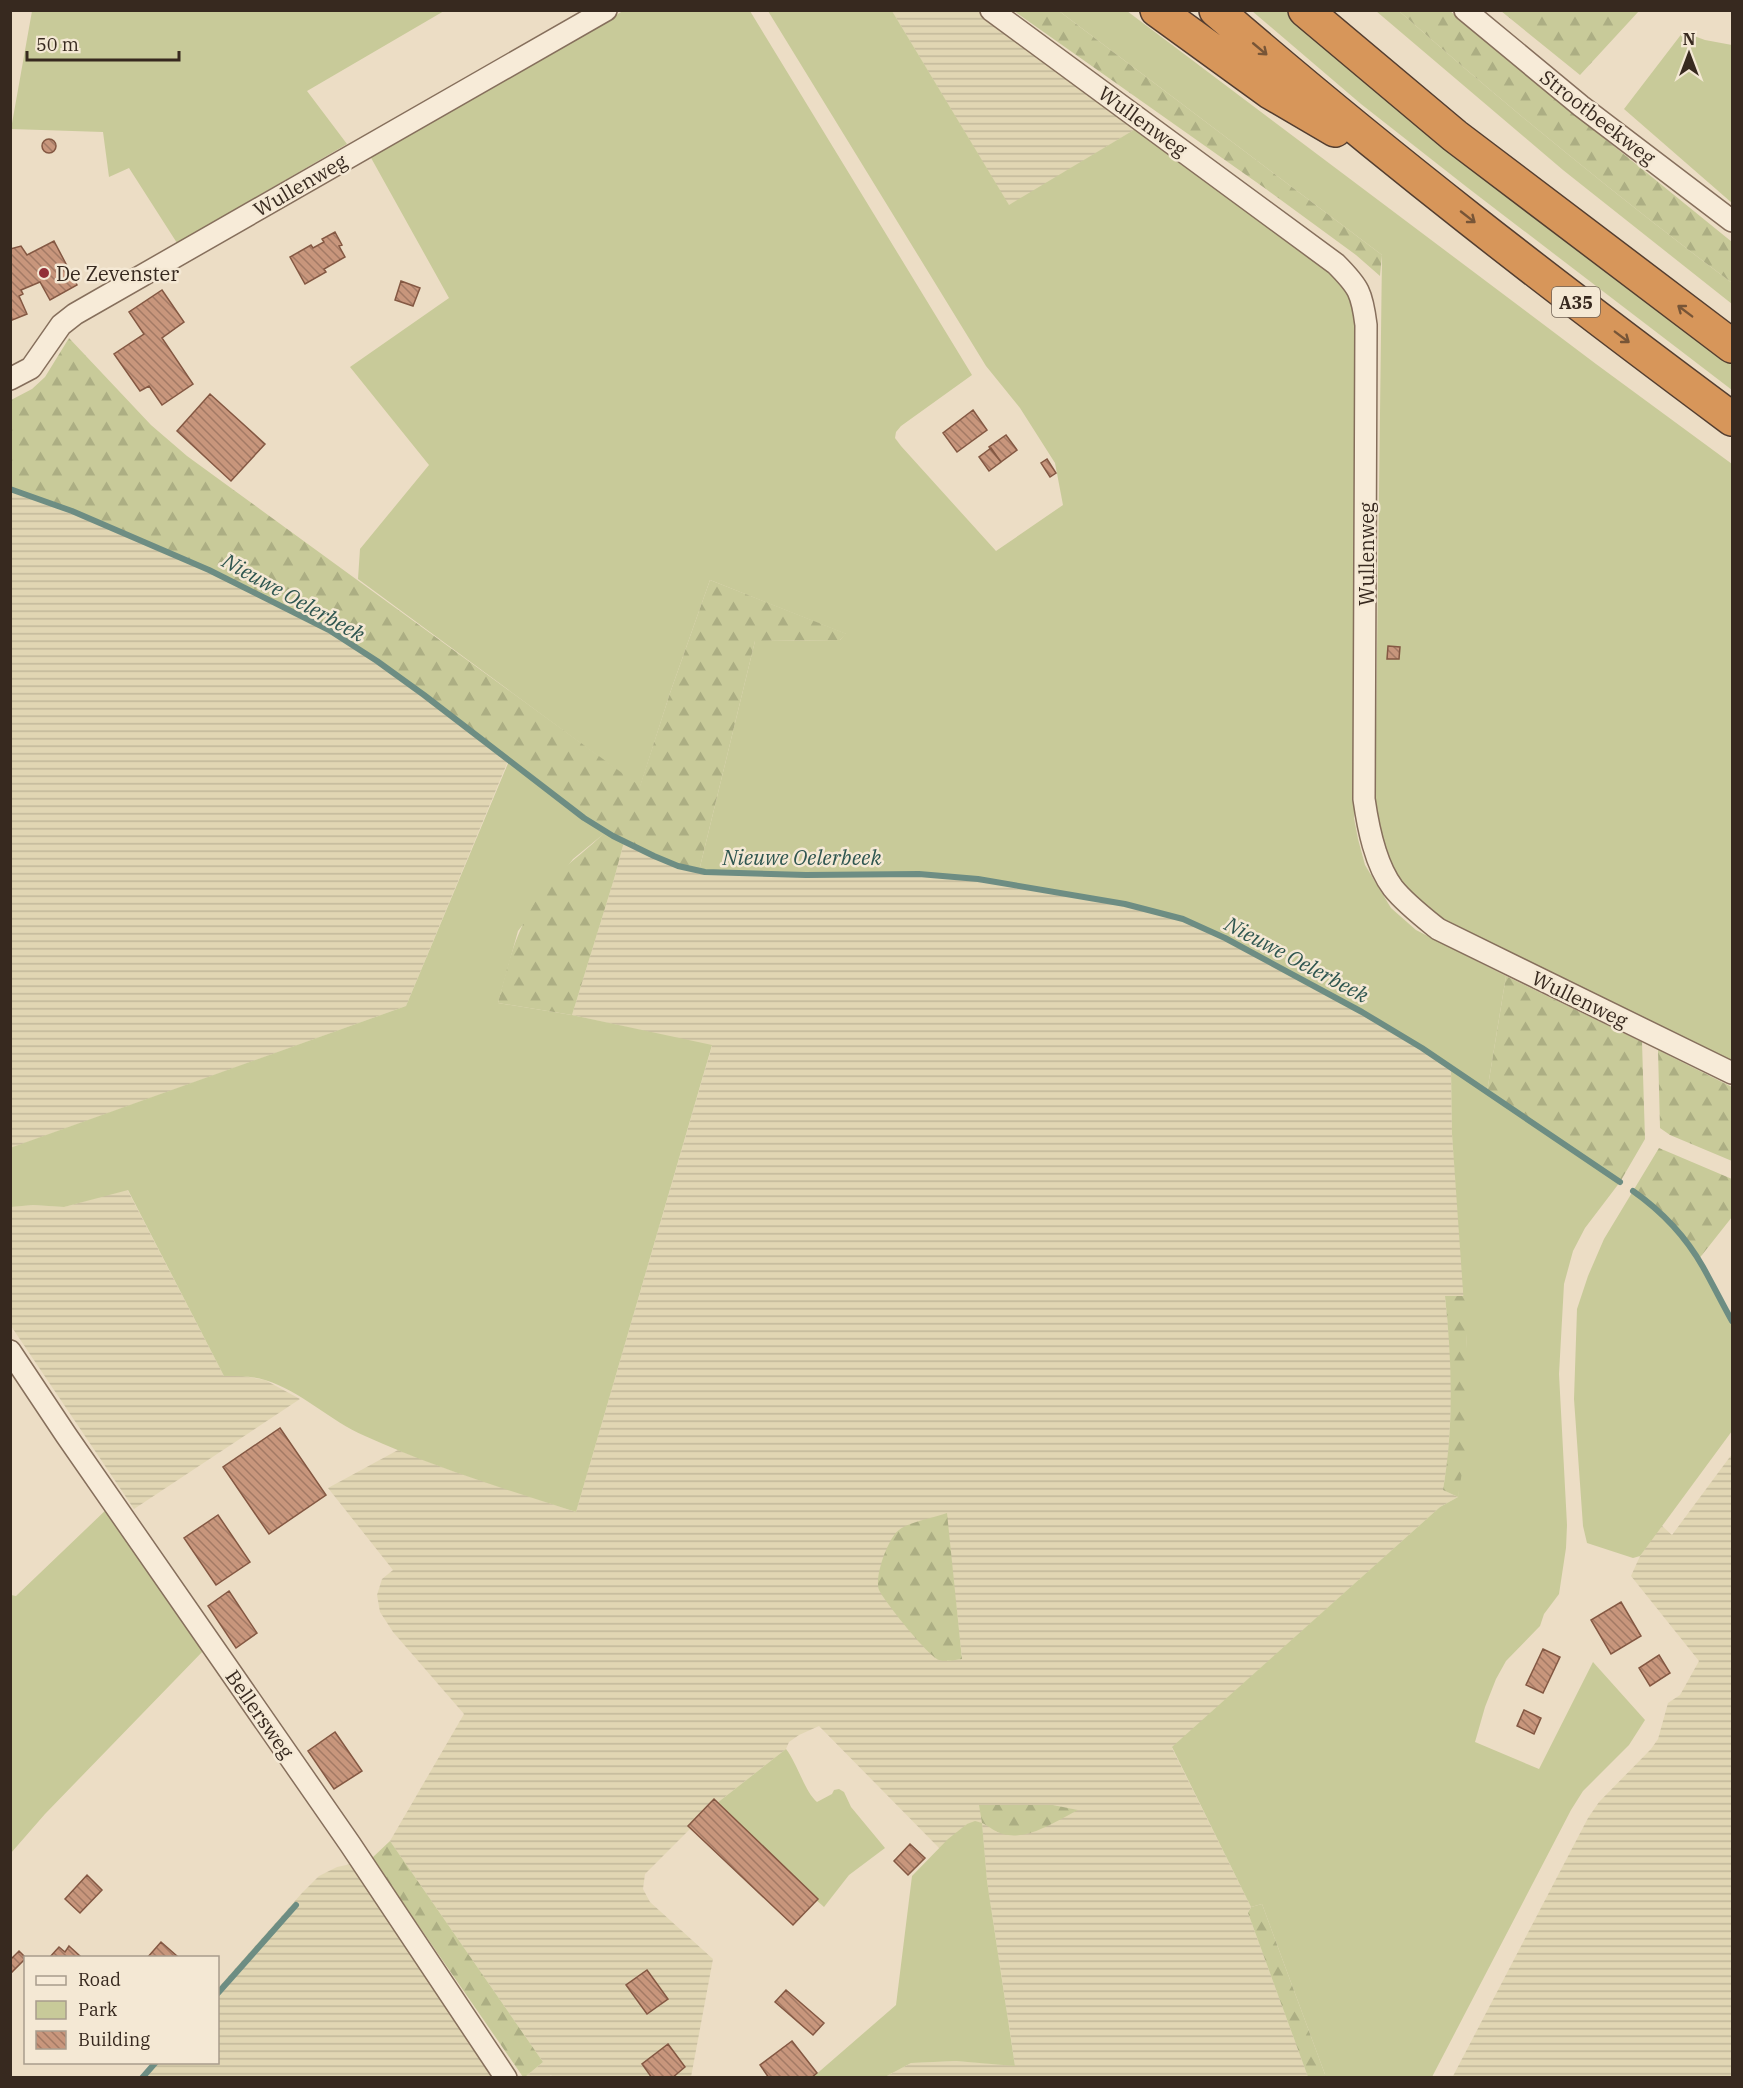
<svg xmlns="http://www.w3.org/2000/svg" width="1743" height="2088" font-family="'IBM Plex Serif',serif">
  <defs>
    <pattern id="farmland-rules" width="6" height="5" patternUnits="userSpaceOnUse" patternTransform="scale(1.5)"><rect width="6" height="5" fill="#e1d6b3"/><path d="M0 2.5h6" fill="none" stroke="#c2b89a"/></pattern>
    <pattern id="forest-firs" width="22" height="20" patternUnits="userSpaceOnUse" patternTransform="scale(1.5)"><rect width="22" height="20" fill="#c8ca99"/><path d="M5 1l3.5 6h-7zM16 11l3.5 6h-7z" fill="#acae83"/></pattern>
    <pattern id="building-back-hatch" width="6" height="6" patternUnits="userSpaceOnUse" patternTransform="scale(1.5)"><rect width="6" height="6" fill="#c8967c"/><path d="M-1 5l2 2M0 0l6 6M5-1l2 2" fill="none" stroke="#a37a65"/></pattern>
  </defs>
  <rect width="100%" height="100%" fill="#ecddc5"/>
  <!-- farmland -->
  <path fill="url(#farmland-rules)" fill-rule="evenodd" d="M892 11H978L1142 125 1009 206Z
    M10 489 72 511 209 570 329 630 377 661 424 695 508 761 406 1006 11 1148Z
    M624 842 678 866 705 872 806 875 883 873 952 876 978 879 1125 904 1183 919 1225 938 1288 971 1362 1012 1451 1068 1452 1134 1465 1296H1445L1451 1354V1407L1448 1459 1443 1490 1458 1497 1440 1507 1172 1748 1251 1907 1248 1913 1308 2077H885L911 2063 956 2061 1015 2065 987 1881 982 1824H967L940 1849 819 1726 799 1735 789 1742 786 1749 712 1807 645 1874 643 1889 650 1902 713 1959 691 2077 553 2078 551 2075 549 2077H525L543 2062 390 1841 464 1714 393 1632 380 1612 377 1595 382 1579 393 1570 328 1488 398 1450 450 1470 576 1512 712 1046 572 1015 614 879ZM946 1513 962 1658 947 1661ZM980 1805H1053L1077 1810 1029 1833 1015 1835 982 1823Z
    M127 1189 224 1376H243L265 1380 300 1399 134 1509 11 1326 10 1207 33 1205 64 1207Z
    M1732 1454V2077L1452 2078 1588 1818 1599 1802 1651 1749 1658 1739 1668 1703 1680 1695 1699 1661 1631 1576 1640 1556 1661 1525 1672 1535Z
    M351 1864 497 2078H140L153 2063 218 2062V1988L302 1893 319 1876 337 1867Z"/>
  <!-- green -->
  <path fill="#c8ca99" d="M32 11V10L444 11 307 91 347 144 177 243 129 168 109 177 103 132 11 129Z
    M623 11H750L972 375 901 426 896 432 895 438 901 446 996 551 1063 505 1055 463 1020 408 986 366 768 11H892L1009 205 1142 125 1320 262 1340 280 1348 292 1360 337 1357 736 1354 818 1358 839 1365 865 1391 908 1416 930 1506 976 1487 1092 1620 1182 1585 1228 1573 1251 1564 1284 1559 1374 1567 1525 1566 1548 1559 1594 1544 1614 1540 1626 1506 1661 1496 1679 1485 1707 1475 1742 1539 1769 1593 1662 1645 1720 1629 1745 1583 1791 1571 1810 1432 2077H1326L1262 1904 1251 1907 1172 1747 1440 1507 1458 1497 1467 1348 1452 1134 1451 1068 1362 1012 1288 971 1225 938 1183 919 1125 904 978 879 952 876 883 873 806 875 735 874 699 871 755 641 840 640 846 634 710 580 670 693 640 787 358 579 360 549 429 465 350 367 449 298 370 156Z
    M1059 11H1127L1596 364 1732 464V1064L1458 930 1427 911 1398 880 1380 840 1375 811 1382 255Z
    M1252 11H1295L1732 359V390L1468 188 1361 104Z
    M1376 11H1399C1506 106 1618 197 1732 283V304L1563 170Z
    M1683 32 1705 40 1732 45V203L1624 109Z
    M509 761 584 818 606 832 573 859 518 931 498 1003 572 1015 712 1045 576 1512C505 1489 433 1467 365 1436 330 1421 301 1391 265 1380 252 1376 238 1376 224 1376L128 1190 64 1207 33 1205 11 1207 10 1148 406 1006Z
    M1633 1191 1647 1200 1678 1232 1702 1265 1732 1321V1431L1640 1556 1633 1558 1587 1543 1583 1526 1574 1399 1577 1309 1588 1276 1604 1239Z
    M109 1507 205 1649 45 1814 11 1853V1595L16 1596Z
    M786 1749C797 1763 805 1792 817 1802L832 1794 834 1790 839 1789 844 1792 851 1807 885 1848 849 1875 824 1907 712 1807Z
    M975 1821 982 1823 987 1881 1015 2066 956 2061 911 2063 885 2077H813L896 2005 912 1876 948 1839 967 1824Z"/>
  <!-- forest -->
  <path fill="url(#forest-firs)" d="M1014 11H1059L1382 255 1380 276 1356 255 1266 189Z
    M1399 11H1450L1525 74 1732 242V283C1618 197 1506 106 1399 11Z
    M1501 11H1639L1580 75Z
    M69 338 151 425 187 456 640 786 670 693 710 580 847 634 840 640 755 641 699 871 678 866 624 842 614 879 572 1015 498 1003C510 956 520 914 554 878 570 861 590 848 605 832L584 818C500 755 420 686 331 631 280 601 225 577 171 554 118 531 65 509 11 489V400L32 389 45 377Z
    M1506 976 1642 1042 1645 1139 1620 1182 1487 1092Z
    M1658 1050 1732 1087V1161L1670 1135 1660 1128Z
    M1659 1148 1732 1179V1217L1698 1260C1679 1234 1659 1210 1633 1191Z
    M1445 1296H1465L1469 1401 1466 1447 1458 1497 1443 1490C1454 1426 1452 1361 1445 1296Z
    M947 1513 962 1659C954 1660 947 1662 939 1660 927 1655 885 1602 879 1590 874 1577 888 1538 899 1530 909 1522 933 1518 947 1513Z
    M979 1805H1053L1078 1810C1056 1821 1028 1841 1003 1834 995 1832 989 1826 982 1823Z
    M390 1841 543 2062 525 2077H523L372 1858Z
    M1262 1904 1326 2077H1308L1248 1913 1251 1907Z"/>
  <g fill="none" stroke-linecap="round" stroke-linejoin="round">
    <!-- stream -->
    <path stroke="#6d8d83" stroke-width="6" d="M10 489 72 511 209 570 329 630 377 661 424 695 584 818 613 836 654 856 678 866 705 872 806 875 919 874 978 879 1125 904 1183 919 1225 938 1362 1012 1422 1048 1620 1182
      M1633 1191C1660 1210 1686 1237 1703 1267 1713 1285 1722 1303 1732 1321
      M218 1993 296 1905
      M142 2078 156 2062"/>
  </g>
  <!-- building -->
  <path fill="url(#building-back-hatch)" stroke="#845843" stroke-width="1.5" d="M42 146a7 7 0 1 1 14 0a7 7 0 1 1-14 0Z
    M335 232 342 245 339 246 345 257 324 269 326 272 305 284 290 257 311 245 313 248 324 242 322 239Z
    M54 241 77 285 50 300 40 282 21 290 23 294 19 296 27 314 10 321V249L21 246 27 255Z
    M401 281 420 288 413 306 395 300Z
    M162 290 184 322 162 338 193 384 162 405 149 386 140 391 114 354 144 334 129 312Z
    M210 394 265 444 231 481 177 431Z
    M973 410 987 430 957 452 943 433Z
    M1006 435 1017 450 1001 462 989 447Z
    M991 448 1001 462 989 471 979 457Z
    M1047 459 1056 473 1050 477 1041 463Z
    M1388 646 1400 647 1399 659H1387Z
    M280 1428 326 1495 269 1534 223 1467Z
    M218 1515 250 1562 216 1585 184 1538Z
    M229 1591 257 1633 236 1648 208 1606Z
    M1621 1602 1641 1636 1611 1654 1591 1620Z
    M1543 1649 1560 1657 1543 1693 1526 1685Z
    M1659 1655 1670 1673 1650 1686 1639 1668Z
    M1524 1710 1541 1718 1534 1734 1517 1726Z
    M335 1732 362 1771 334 1789 308 1751Z
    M714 1799 818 1899 793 1925 688 1826Z
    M910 1844 925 1858 908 1875 894 1861Z
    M87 1875 102 1890 80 1913 65 1899Z
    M161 1942 177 1956 175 1958H147Z
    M69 1946 80 1956 78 1958H49L59 1947 65 1952Z
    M19 1951 26 1958 12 1972 10 1971V1960Z
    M647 1970 668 1999 647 2014 626 1985Z
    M786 1990 824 2023 813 2035 775 2002Z
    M792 2041 817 2073 811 2078H769L760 2065Z
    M668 2044 685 2067 672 2078H652L642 2064Z"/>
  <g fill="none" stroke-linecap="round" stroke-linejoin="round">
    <defs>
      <path id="minor" d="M991 10 1336 264C1359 287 1362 293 1366 325L1364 799C1368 827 1375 864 1393 888 1405 903 1423 917 1438 929L1732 1073
        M1465 10 1581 106 1732 221
        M10 379 31 368 61 325 75 314 606 10
        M10 1351 66 1435 350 1844 506 2078"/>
      <path id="motorway" d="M1157 10 1270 92 1335 130
        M1216 10C1382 154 1556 288 1732 419
        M1305 10 1455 136 1732 346"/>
    </defs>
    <!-- minor casing -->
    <use href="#minor" stroke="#866f5c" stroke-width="24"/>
    <!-- motorway casing -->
    <use href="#motorway" stroke="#543e30" stroke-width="36"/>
    <!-- minor -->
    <use href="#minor" stroke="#f7ebd8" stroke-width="21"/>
    <!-- motorway -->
    <use href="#motorway" stroke="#d7965a" stroke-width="33"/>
  </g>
  <!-- one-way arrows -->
  <defs><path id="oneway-shaft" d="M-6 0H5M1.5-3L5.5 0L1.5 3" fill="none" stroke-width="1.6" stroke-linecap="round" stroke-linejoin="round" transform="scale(1.5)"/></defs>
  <g stroke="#775537">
    <use href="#oneway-shaft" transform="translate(1260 49) rotate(40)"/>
    <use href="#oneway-shaft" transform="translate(1468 217) rotate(38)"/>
    <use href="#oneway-shaft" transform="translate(1685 311) rotate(-143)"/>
    <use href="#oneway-shaft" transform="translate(1622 337) rotate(37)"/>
  </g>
  <!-- markers -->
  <circle fill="#922f37" stroke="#f4e8d4" stroke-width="2" cx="44" cy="273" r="6"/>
  <g text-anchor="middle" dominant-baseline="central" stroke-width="5" stroke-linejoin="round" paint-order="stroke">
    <!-- shield labels -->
    <rect fill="#f4e8d4" stroke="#706255" stroke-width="1.5" x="1552" y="287" width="48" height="30" rx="4.5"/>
    <g font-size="18" font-weight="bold" fill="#37291f">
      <text x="1576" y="302">A35</text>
    </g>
    <!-- street labels -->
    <g font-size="20" fill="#37291f" stroke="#f4e8d4">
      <text transform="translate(1598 117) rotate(38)">Strootbeekweg</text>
      <text transform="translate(1143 121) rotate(36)">Wullenweg</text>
      <text transform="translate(300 185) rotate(-30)">Wullenweg</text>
      <text transform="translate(1366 554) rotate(-90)">Wullenweg</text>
      <text transform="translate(1580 999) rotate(26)">Wullenweg</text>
      <text transform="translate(260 1714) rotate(55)">Bellersweg</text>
    </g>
    <!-- poi labels -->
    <g font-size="20" fill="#37291f" stroke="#f4e8d4" text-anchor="start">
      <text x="56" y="273">De Zevenster</text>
    </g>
    <!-- water labels -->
    <g font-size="21" font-style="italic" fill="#2f5650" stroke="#f4e8d4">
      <text transform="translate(294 597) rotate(29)">Nieuwe Oelerbeek</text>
      <text x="802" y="857">Nieuwe Oelerbeek</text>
      <text transform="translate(1297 959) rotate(28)">Nieuwe Oelerbeek</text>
    </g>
  </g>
  <!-- border -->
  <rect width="1743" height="2088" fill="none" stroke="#37291f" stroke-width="24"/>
  <!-- legend -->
  <rect x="24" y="1956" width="195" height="108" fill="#f4e8d4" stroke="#a89c8c" stroke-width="1.5"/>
  <rect x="36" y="1976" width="30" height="9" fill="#f7ebd8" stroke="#a89c8c" stroke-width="1.5"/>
  <text x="78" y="1986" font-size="18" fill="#37291f">Road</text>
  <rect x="36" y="2001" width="30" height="18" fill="#c8ca99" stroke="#a89c8c" stroke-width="1.5"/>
  <text x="78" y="2016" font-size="18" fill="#37291f">Park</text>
  <rect x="36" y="2031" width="30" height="18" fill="url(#building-back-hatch)" stroke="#a89c8c" stroke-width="1.5"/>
  <text x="78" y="2046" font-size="18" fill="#37291f">Building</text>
  <!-- north arrow -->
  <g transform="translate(1689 54)" stroke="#f4e8d4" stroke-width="4.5" paint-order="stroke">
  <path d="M0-4.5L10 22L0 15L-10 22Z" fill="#37291f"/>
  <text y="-9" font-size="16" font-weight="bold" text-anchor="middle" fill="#37291f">N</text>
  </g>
  <!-- scale -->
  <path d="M27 51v9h152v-9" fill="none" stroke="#37291f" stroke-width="3"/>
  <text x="36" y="51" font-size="18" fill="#37291f" stroke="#f4e8d4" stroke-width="4.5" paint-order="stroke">50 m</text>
</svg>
